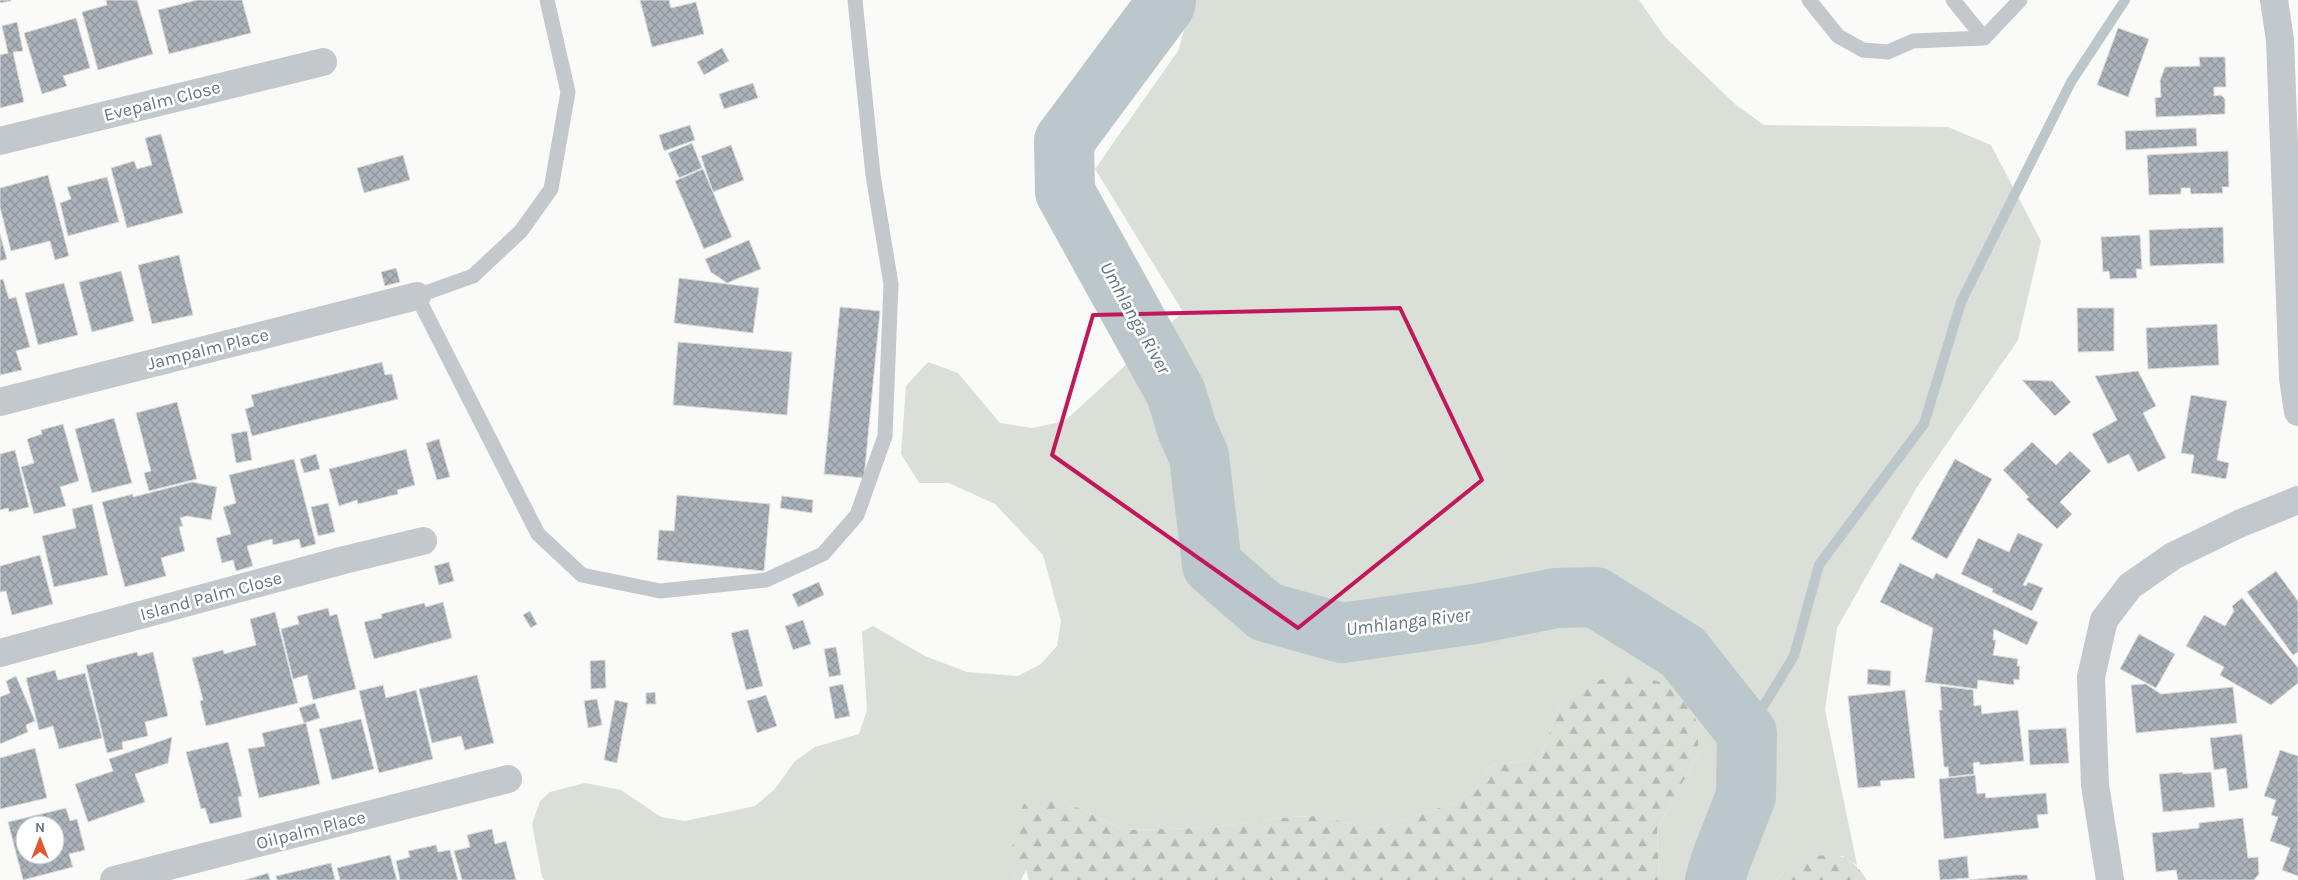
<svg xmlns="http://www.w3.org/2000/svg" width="2298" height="880" font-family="Karla,sans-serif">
  <defs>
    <pattern id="forest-firs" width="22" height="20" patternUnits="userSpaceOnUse" patternTransform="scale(1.25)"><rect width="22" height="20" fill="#dadfd7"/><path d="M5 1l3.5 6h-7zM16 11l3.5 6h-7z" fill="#b4b9b4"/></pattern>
    <pattern id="building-cross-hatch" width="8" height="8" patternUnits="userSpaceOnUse" patternTransform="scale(1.25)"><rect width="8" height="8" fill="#aab3b9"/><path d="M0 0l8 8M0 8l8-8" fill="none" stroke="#8e969c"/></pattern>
  </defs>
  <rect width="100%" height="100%" fill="#fafaf8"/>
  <!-- grass -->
  <path fill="#dadfd7" d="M1193 0H1639L1664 36 1736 105 1764 125 1948 127 1991 145 2041 241 2018 340 1917 487 1837 628 1825 710 1857 865 1842 856 1790 865 1776 880H1659L1657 830 1699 752 1561 700 1540 759 1491 765 1478 785 1459 801 1376 829 1318 816 1291 817 1206 828 1125 830 1059 799 1011 852 1015 880H545L542 877 532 824 540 801 550 792 585 783 621 790 661 817 685 821 755 806 774 790 795 761 815 747 859 734 867 710 862 632 873 626 925 656 967 672 1018 676 1041 664 1057 646 1061 621 1043 555 995 504 949 483H919L901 454 906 386 928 362 958 373 1000 423 1032 428 1065 421 1183 312 1095 169 1178 51Z"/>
  <!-- forest -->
  <path fill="url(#forest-firs)" d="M1625 671 1672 686 1695 715 1699 752 1657 830 1659 880H1029L1026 870 1021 880H1015L1011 852 1023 805 1033 798 1059 799 1125 830 1206 828 1291 817 1318 816 1376 829 1459 801 1478 785 1491 765 1540 759 1561 700 1580 687Z
    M1804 856C1837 856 1847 850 1867 880H1776L1790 865Z"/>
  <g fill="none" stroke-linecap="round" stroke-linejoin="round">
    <!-- stream -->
    <path stroke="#bbc7cb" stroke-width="10" d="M1747 733 1794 656 1819 565 1924 424 1961 302 2071 82 2125 0"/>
    <!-- river -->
    <path stroke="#bbc7cb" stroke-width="60" d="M1166 0 1165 5 1064 141 1065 192 1176 393 1187 429 1199 456 1212 565 1266 612 1342 633 1475 614 1556 598 1595 597 1683 652 1747 733 1746 796 1721 860 1715 880"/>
  </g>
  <!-- building -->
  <path fill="url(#building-cross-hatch)" stroke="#dcdcda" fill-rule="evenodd" d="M0 0H11V1L0 3Z
    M106 0H137L153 54 98 70 82 12 107 5Z
    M197 0H242L251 33 169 54 158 10Z
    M640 0H669L671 8 696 2 704 34 652 47Z
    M76 18 90 68 63 76 67 86 42 94 24 33Z
    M17 22 23 51 13 52 24 102 0 108V55L8 53 2 26Z
    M2118 28 2149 39 2128 97 2097 85Z
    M722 48 729 61 704 75 697 62Z
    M2199 57H2225L2226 87H2214V96L2221 95 2225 99V114L2156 117 2155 98 2161 97 2160 81 2165 67 2200 66Z
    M753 83 758 98 724 109 719 94Z
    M690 125 695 140 664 151 659 135Z
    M2196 128 2197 146 2126 150 2125 131Z
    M161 134 183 213 127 228 111 168 134 161 137 169 152 165 145 138Z
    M692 143 702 168 679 178 668 153Z
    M731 145 744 180 713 192 701 156Z
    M2228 151 2229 187H2222L2223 193 2191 194 2190 188H2181V194L2149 195 2147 155Z
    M403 155 410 180 364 193 357 168Z
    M703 169 732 237 704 249 675 181Z
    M48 175 69 256 55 260 50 241 11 251 0 207V188Z
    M107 177 119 222 68 236 60 203 71 199 67 187Z
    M2223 227 2224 263 2150 266 2149 230Z
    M0 234 7 259 0 261Z
    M2140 235 2142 269H2136L2137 278 2110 279 2109 271 2103 272 2101 237Z
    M749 240 761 269 727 283 711 272 705 259Z
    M179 255 193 315 152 324 138 265Z
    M396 268 400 282 385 286 381 272Z
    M121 271 134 321 92 332 79 282Z
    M679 278 759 288 753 333 674 323Z
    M3 279 9 299 16 297 30 347 16 351 22 370 0 375V280Z
    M64 283 78 335 38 345 25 293Z
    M840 307 880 311 864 478 824 474Z
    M2077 308H2114V351L2078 352Z
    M2217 324 2219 365 2148 369 2146 328Z
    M678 342 792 352 787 415 673 405Z
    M382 362 385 375 392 374 398 399 252 436 245 409 254 406 251 395Z
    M2138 371 2156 406 2143 413 2166 458 2138 472 2129 454 2108 464 2092 434 2117 420 2095 376Z
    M2022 380 2052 381 2071 402 2055 416Z
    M2191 395 2227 401 2217 460 2229 463 2226 479 2191 473 2194 455 2181 453Z
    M177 402 197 479 149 491 144 473 151 471 136 413Z
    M114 418 132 483 92 493 75 429Z
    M63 424 79 481 60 487 66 506 34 514 21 467 34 463 27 439 42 434 41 430Z
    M247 431 252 460 236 463 231 434Z
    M439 439 450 477 437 480 426 443Z
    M2032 442 2056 465 2070 451 2091 471 2060 502 2072 514 2057 529 2026 499 2029 497 2003 470Z
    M406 449 415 485 397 490 398 494 358 504 357 500 339 506 329 469Z
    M15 450 29 507 9 512 8 508 0 510V454Z
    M316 454 320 469 304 473 300 459Z
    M294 459 316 544 301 548 299 539 273 545 272 539 247 546 253 566 236 571 233 560 222 563 216 538 231 534 223 507 236 503 229 475Z
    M1955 459 1992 479 1947 559 1911 539Z
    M192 482 217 487 211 520 187 516 180 518 183 526 179 527 185 551 161 558 166 576 125 587 102 502 133 494V497Z
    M677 495 770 504 764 571 657 560 659 530 674 531Z
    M782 496 813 500 812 513 780 508Z
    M328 503 335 532 318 536 311 507Z
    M92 504 108 575 54 587 42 536 76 528 72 509Z
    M2018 533 2043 544 2023 585 2026 586 2028 582 2043 588 2032 611 1992 592 1993 589 1961 574 1978 538 2009 552Z
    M40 555 53 604 12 615 6 591 0 592V566Z
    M449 562 454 581 439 585 434 566Z
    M1900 563 1933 579 1936 573 2038 622 2027 645 1994 629 1993 640H1996L1993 655 2018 659 2017 666H2020L2019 680 2014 679V685L1978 680 1977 689 1925 682 1933 628 1880 602Z
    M2276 571 2298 601V652L2293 655 2247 592Z
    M819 582 824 595 798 607 792 594Z
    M2242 598 2298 668V683L2271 705 2220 675 2224 667 2186 646 2204 615 2225 626 2234 611 2232 606Z
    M443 602 452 638 374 659 364 622 382 618 381 614 424 603 426 607Z
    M328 608 330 616 337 614 356 689 313 700 307 675 293 679 281 629 299 624 297 616Z
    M530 611 537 624 531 628 523 615Z
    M275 612 298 703 206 726 200 701 203 700 192 658 223 650 224 654 256 645 250 619Z
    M803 620 811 644 793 650 785 626Z
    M748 629 763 686 746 690 731 633Z
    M2139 634 2175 654 2156 688 2120 669Z
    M836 647 841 675 829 677 824 649Z
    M137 652 138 656 153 652 168 716 145 722 148 736 122 742 123 749 107 753 86 665Z
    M605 660 606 688 591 689 590 661Z
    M1868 669 1891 671 1890 686 1867 684Z
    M55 670 58 680 85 673 102 738 59 749 53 726 39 730 26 678Z
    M477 675 494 743 465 750 461 736 432 743 419 689Z
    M16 676 35 721 26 725 28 732 0 744V697L10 693 6 681Z
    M843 684 850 716 835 719 829 687Z
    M2146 684 2161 694 2233 687 2237 723 2136 733 2131 685Z
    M383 685 386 698 416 690 433 759 379 773 359 691Z
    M1940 686 1973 690 1974 706 1981 705 1982 714 2018 710 2024 761 1980 765 1979 762 1973 763 1974 774 1949 777 1948 767H1944L1939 710H1942Z
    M1905 690 1915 778 1880 781 1881 786 1858 788 1848 696Z
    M655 692 656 704H646V693Z
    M766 695 777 726 757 733 747 701Z
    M597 699 602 725 588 728 584 701Z
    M615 700 628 703 617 763 604 760Z
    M315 703 320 718 304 723 299 708Z
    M361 719 374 769 332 780 319 729Z
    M306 723 320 784 259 798 248 749 265 746 262 733Z
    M2066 728 2069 763 2030 765 2028 730Z
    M2242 734 2248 788 2229 791 2226 768 2214 770 2210 738Z
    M172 737 168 763 135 774 145 802 88 822 75 784 113 771 109 759Z
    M228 742 242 796 238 797 242 817 210 824 205 808 201 809 186 752Z
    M35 748 47 798 0 809V758Z
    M2280 750 2298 756V876L2282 870 2290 848 2270 841 2278 817 2271 815 2276 800 2264 796Z
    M2182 772 2183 774 2211 772 2215 807 2163 812 2159 774Z
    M1975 775 1977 794 1985 793 1986 798 2046 793 2048 814 2037 815 2039 828 1944 839 1939 779Z
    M66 808 70 821 77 819 85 850 69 854 73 867 23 880 8 822ZM25 825H55V855H25Z
    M2243 818 2248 858 2258 857 2259 874 2254 880H2178L2176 870 2156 872 2152 833 2199 828V823Z
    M492 829 495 844 506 841 516 880H462L454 851 470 847 467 835Z
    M436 845 438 852 450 850 458 880H400L396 861 410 857 408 851Z
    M390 855 397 880H340L337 868Z
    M1967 856 1969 878 1940 880 1938 860Z
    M331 863 335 880H277L276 876Z
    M268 873 270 880H245Z
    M2016 875H2027L2028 880H1969Z"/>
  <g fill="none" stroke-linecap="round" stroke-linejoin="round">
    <!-- lane -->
    <path stroke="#c3c8cc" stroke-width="15" d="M547 0 568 92 551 189 521 231 473 276 417 296 538 534 582 575 660 591 766 580 823 554 857 515 885 436 891 284 873 175 855 0
      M1809 0 1838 36 1863 50 1888 52 1913 41 1984 38 2020 0
      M1953 0 1984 38"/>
    <!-- street -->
    <path stroke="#c3c8cc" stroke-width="28" d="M2274 0 2280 40 2293 378 2298 412
      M0 141 323 62
      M0 402 417 296
      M0 653 344 560 423 541
      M114 880 508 779
      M2110 880 2095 785 2091 677 2104 620 2130 586 2173 556 2241 523 2298 500"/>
  </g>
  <!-- marked area -->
  <path fill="none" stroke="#c2185b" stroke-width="4" stroke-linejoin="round" d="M1400 308 1482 480 1298 628 1052 455 1093 315Z"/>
  <g text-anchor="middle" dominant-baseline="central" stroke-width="5" stroke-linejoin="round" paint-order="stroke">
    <!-- street labels -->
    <g font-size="18" fill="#657683" stroke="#fff">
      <text transform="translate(162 101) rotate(-14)">Evepalm Close</text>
      <text transform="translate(208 349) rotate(-14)">Jampalm Place</text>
      <text transform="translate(211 596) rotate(-15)">Island Palm Close</text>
      <text transform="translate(311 830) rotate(-14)">Oilpalm Place</text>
    </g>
    <!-- water labels -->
    <g font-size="19" font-style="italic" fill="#60757c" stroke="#fff">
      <text transform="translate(1135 318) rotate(61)">Umhlanga River</text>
      <text transform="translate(1408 622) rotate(-7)">Umhlanga River</text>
    </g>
  </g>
  <!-- north arrow -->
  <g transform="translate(40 840)"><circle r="24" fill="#ffffff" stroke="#c1c8cd"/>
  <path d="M0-4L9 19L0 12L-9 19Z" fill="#e4572e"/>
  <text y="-8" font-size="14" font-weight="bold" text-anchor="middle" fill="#657683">N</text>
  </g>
</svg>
